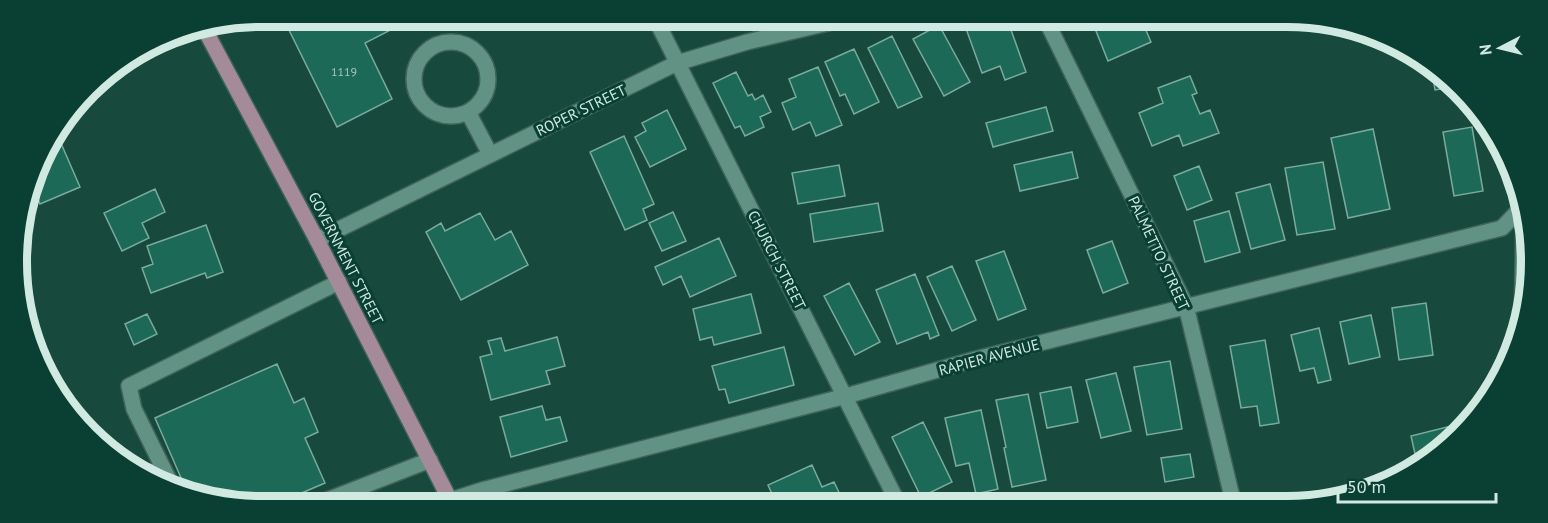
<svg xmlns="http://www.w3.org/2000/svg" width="1548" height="523" font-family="'PT Sans',sans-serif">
  <rect width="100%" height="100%" fill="#18493d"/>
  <!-- building -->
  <path fill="#1d6957" stroke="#7aab9c" stroke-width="1.5" d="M282 16H408L410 20 365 43 392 99 337 127Z
    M691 16H723L695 27Z
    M983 16H1006L1026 72 1005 80 1000 66 982 73 964 23Z
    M1090 16H1140L1151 42 1108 61Z
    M939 25 970 82 944 96 913 39Z
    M892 36 922 97 898 108 868 48Z
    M854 49 879 102 854 114 845 94 840 96 825 62Z
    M1431 65 1435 67 1453 87 1435 90Z
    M818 67 842 125 816 136 810 122 793 130 782 103 796 97 789 79Z
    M736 72 748 96 752 94 755 100 763 95 771 112 760 117 764 127 745 136 740 126 735 128 713 83Z
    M1190 76 1197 93 1192 95 1200 114 1210 110 1219 133 1183 146 1179 135 1152 146 1139 113 1163 103 1158 88Z
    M1046 107 1053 131 993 147 986 123Z
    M667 110 686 149 650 167 635 137 646 131 642 123Z
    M1472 127 1483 191 1454 196 1443 132Z
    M1373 129 1390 209 1348 218 1331 138Z
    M57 134 80 187 40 204 32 185 42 153Z
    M624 136 654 204 643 209 647 220 625 230 590 152Z
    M1072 152 1078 178 1020 191 1014 165Z
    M1323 162 1335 229 1297 235 1285 168Z
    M839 165 845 196 798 204 792 173Z
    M1199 166 1212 200 1187 210 1174 176Z
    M1270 184 1285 240 1251 249 1236 193Z
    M155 189 165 212 142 223 149 238 122 251 104 213Z
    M878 203 883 231 814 242 810 214Z
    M1229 211 1240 252 1205 262 1194 221Z
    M673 212 686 241 662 251 649 223Z
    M480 213 495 240 511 231 528 265 461 300 426 232 441 223 445 231Z
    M206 225 223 272 207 278 205 273 151 293 142 268 153 264 147 246Z
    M719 238 736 276 690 297 681 276 663 285 655 267Z
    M1112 241 1128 283 1103 293 1087 250Z
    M1004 251 1026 309 998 320 976 261Z
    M952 266 976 320 952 331 927 277Z
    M915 274 939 335 930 339 928 332 897 344 876 290Z
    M849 283 880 342 855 355 824 296Z
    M751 294 761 333 714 345 712 337 700 340 693 309Z
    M1426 303 1433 355 1399 360 1392 308Z
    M147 314 157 334 134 345 125 324Z
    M1371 315 1380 357 1349 364 1340 322Z
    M1319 328 1331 380 1318 383 1314 368 1300 371 1291 335Z
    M557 337 565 366 546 371 550 384 491 400 480 357 492 354 488 341 501 338 505 351Z
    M1265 340 1279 423 1260 426 1257 406 1241 408 1230 346Z
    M784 347 794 385 729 403 725 389 719 390 712 366Z
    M1170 361 1182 429 1147 435 1134 367Z
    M277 364 294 403 304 398 318 432 305 438 325 483 271 506 198 498 188 494 155 418Z
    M1116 373 1131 431 1101 438 1086 380Z
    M1071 387 1078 422 1047 428 1040 393Z
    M1028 394 1046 480 1012 487 1004 448 1006 447 996 400Z
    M542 406 546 420 560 417 567 441 511 457 500 417Z
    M981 410 998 489 976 494 969 463 956 466 945 418Z
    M923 422 952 482 921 497 892 437Z
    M1467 422 1448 445 1431 457 1430 455 1416 458 1411 436Z
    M1190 454 1194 477 1165 482 1161 458Z
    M812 465 822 487 834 482 845 505H777L768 485Z"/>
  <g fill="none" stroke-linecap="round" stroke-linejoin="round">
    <defs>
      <path id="minor" d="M654 16 899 505
        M1044 16 1186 306 1234 505
        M414 79a37 37 0 1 1 74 0a37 37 0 1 1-74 0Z
        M468 112 490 154
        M317 240 677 63 747 42 858 16
        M1522 327 1524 214
        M146 474 163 468
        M172 486 134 409 129 386 339 282
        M451 500 482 490 846 396 976 359 1502 228 1522 207
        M312 506 430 460"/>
      <path id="major" d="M204 28 317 240 453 506"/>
    </defs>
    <!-- minor casing -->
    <use href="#minor" stroke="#406359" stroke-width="18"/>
    <!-- major casing -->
    <use href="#major" stroke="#406359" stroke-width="18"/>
    <!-- minor -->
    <use href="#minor" stroke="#629284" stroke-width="15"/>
    <!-- major -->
    <use href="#major" stroke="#a58b99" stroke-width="15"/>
  </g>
  <g text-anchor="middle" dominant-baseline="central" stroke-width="6" stroke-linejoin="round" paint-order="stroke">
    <!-- number labels -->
    <g font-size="12" fill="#a4cabe">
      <text x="344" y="71">1119</text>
    </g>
    <!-- street labels -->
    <g font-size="15" fill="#d1eae1" stroke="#0a3f33">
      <text transform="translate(581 110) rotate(-26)">ROPER STREET</text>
      <text transform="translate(1159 253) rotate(65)">PALMETTO STREET</text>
      <text transform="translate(346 258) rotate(63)">GOVERNMENT STREET</text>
      <text transform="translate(777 260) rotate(63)">CHURCH STREET</text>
      <text transform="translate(989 357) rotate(-15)">RAPIER AVENUE</text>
    </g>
  </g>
  <!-- crop -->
  <path d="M0 0H1548V523H0ZM261 27H1287A234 234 0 0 1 1521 261V262A234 234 0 0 1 1287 496H261A234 234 0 0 1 27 262V261A234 234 0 0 1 261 27Z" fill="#0a3f33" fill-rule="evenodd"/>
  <path fill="none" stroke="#d1eae1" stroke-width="8" d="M261 27H1287A234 234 0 0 1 1521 261V262A234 234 0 0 1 1287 496H261A234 234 0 0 1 27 262V261A234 234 0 0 1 261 27Z"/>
  <!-- north arrow -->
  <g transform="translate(1500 48) rotate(263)" stroke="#0a3f33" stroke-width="4.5" paint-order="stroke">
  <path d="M0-4.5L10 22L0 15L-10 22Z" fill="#d1eae1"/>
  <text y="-9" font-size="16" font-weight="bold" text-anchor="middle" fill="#d1eae1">N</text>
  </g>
  <!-- scale -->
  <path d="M1338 493v9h158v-9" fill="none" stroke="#d1eae1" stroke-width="3"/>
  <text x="1347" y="493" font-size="18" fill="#d1eae1" stroke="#0a3f33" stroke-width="4.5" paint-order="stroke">50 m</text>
</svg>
